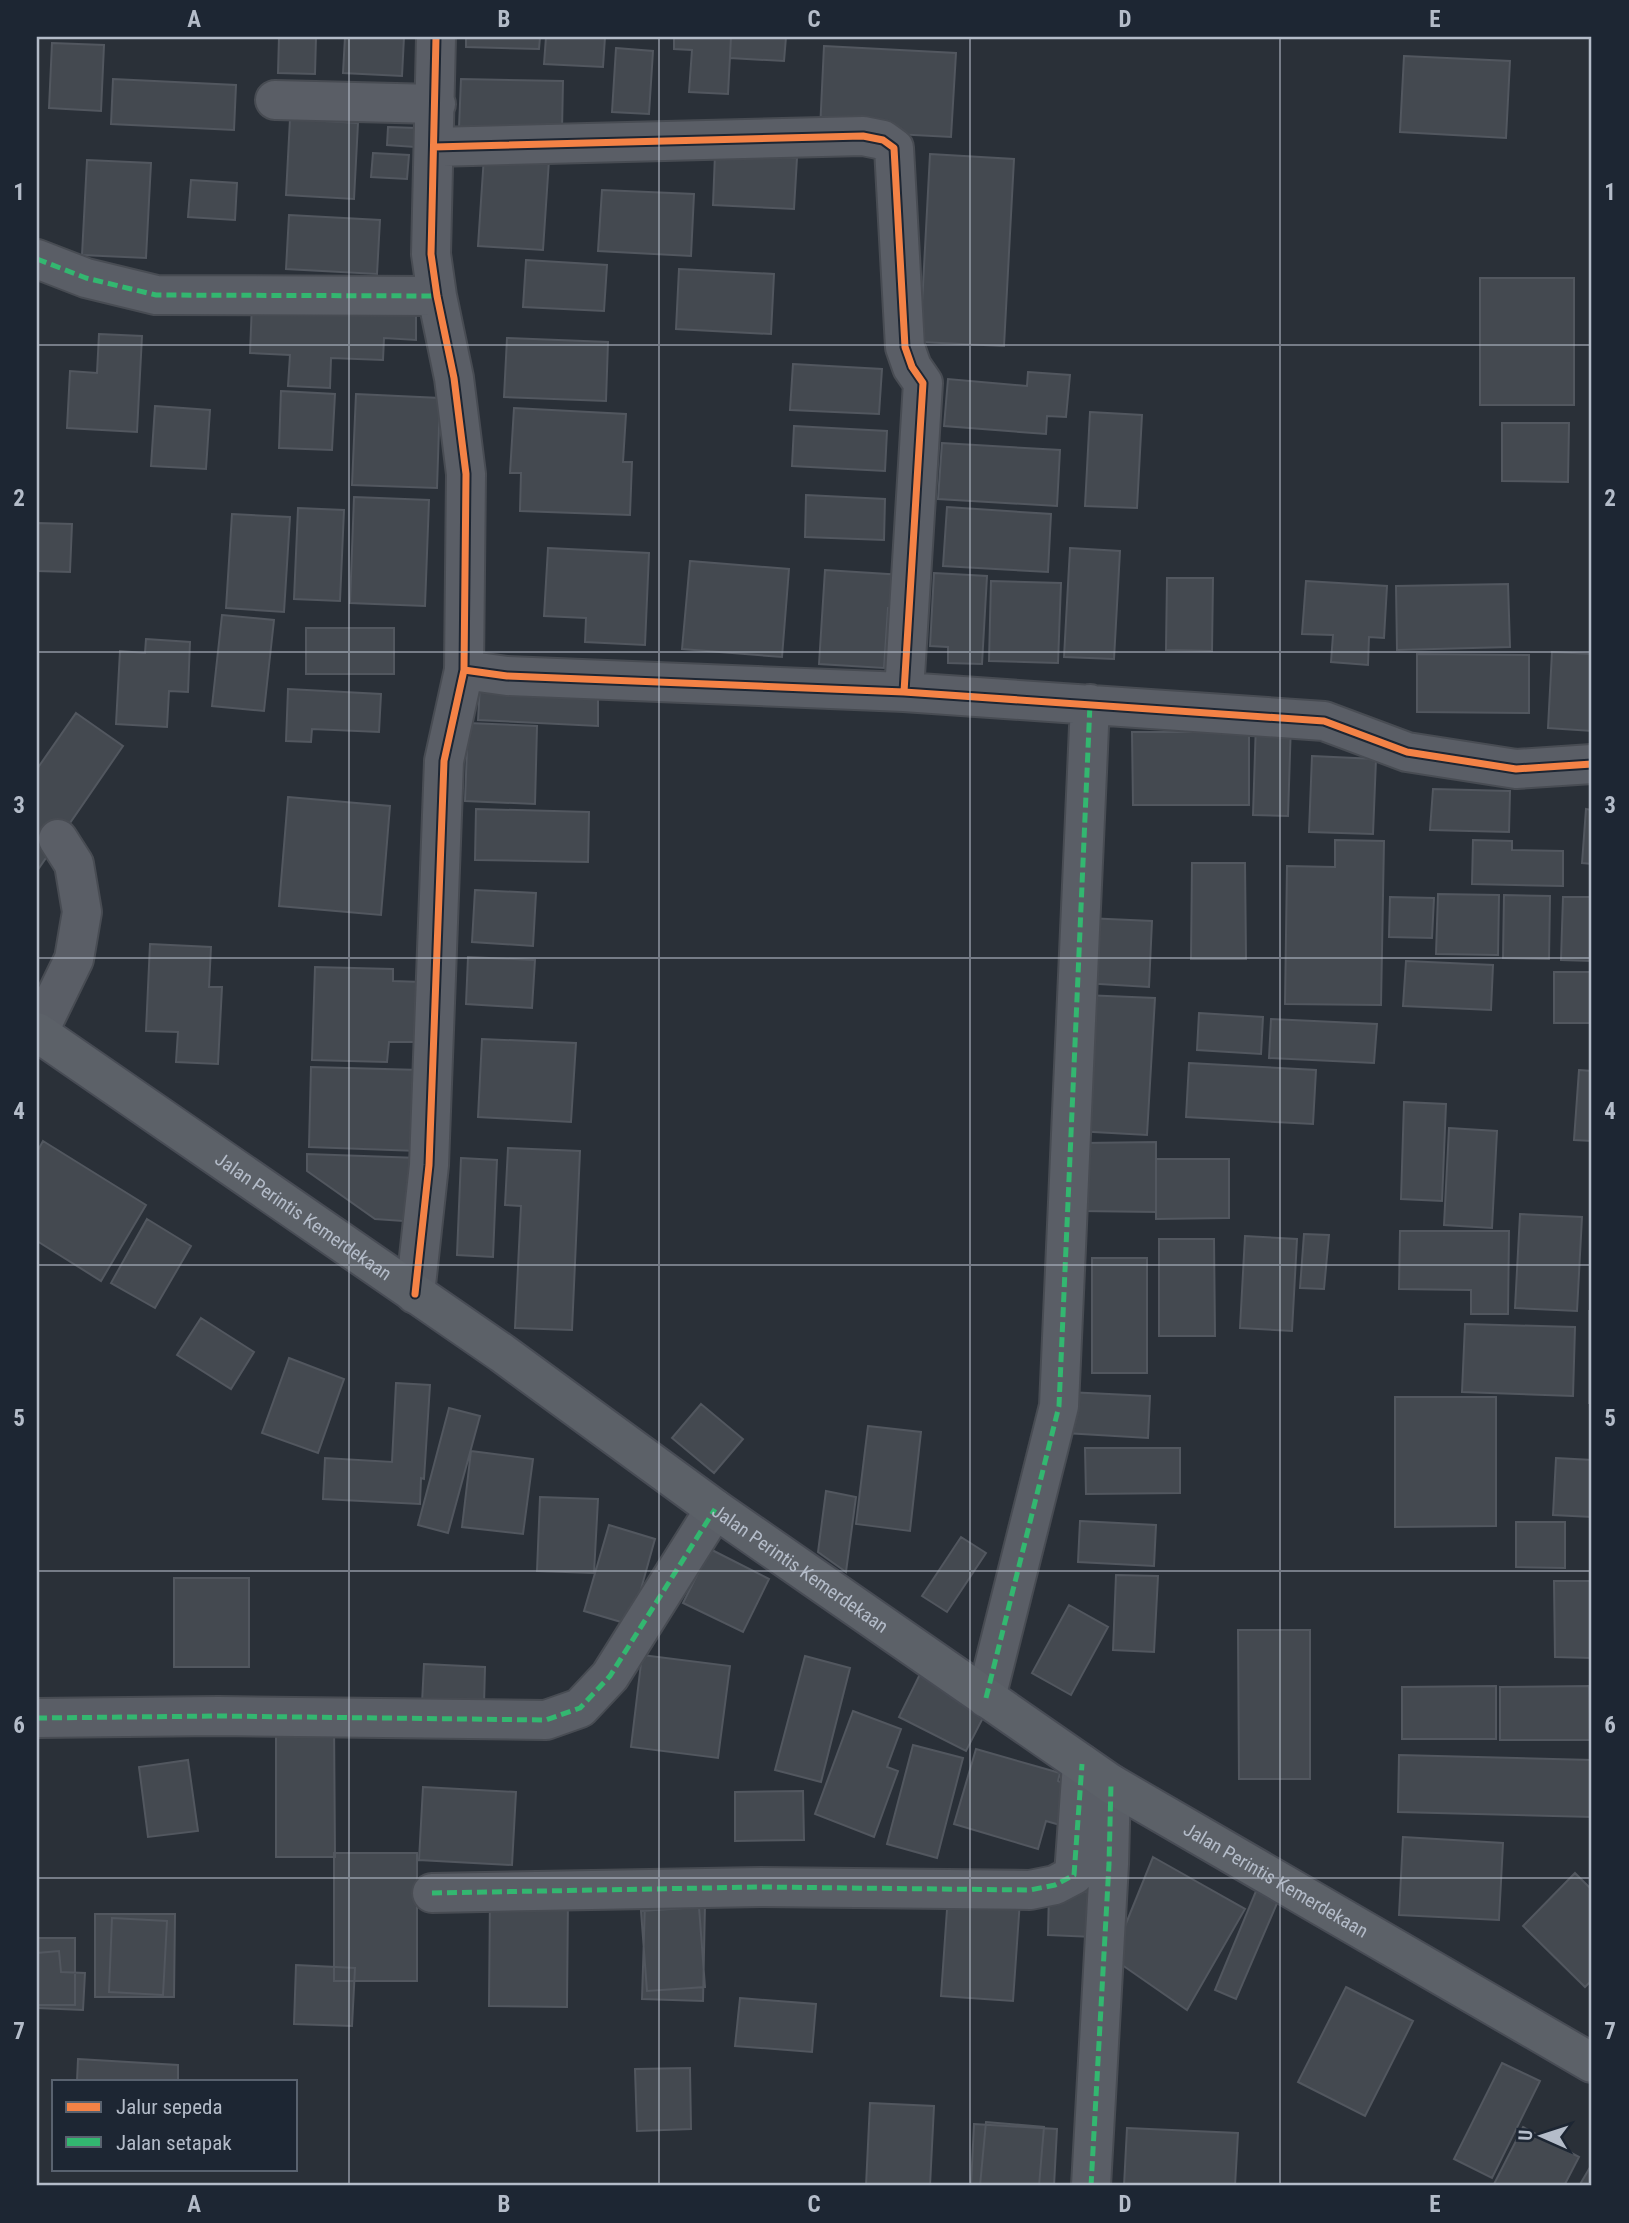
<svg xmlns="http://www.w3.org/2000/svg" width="1629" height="2223" font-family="'Roboto Condensed',sans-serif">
  <rect width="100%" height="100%" fill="#2a3038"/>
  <!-- building -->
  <path fill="#444950" stroke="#52575f" stroke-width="2" d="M279 37H316L315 74 278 73Z
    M345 37H404L402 76 343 73Z
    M466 37H540L539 49 466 47Z
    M546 37H605L603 67 544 64Z
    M674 37H731L728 94 689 92 692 50 674 49Z
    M731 37H786L784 61 730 58Z
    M52 43 104 45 101 111 49 108Z
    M824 46 956 53 951 137 820 130Z
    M616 48 653 51 649 114 612 112Z
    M1404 56 1510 61 1506 138 1400 132Z
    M113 79 236 85 234 130 111 124Z
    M461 79 563 81 562 130 459 128Z
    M290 119 358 123 354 199 286 195Z
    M388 127 416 128 415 147 387 145Z
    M373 153 409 155 407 179 371 177Z
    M715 154 797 158 794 209 713 205Z
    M930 154 1014 159 1004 346 920 342Z
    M484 156 549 160 543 250 478 246Z
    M87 160 151 163 146 258 82 255Z
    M191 180 237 183 235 220 188 217Z
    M602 190 694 194 691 256 598 251Z
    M289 215 380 220 377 274 286 269Z
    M526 260 607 265 604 311 523 307Z
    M679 269 774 274 771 334 676 329Z
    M1480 278H1574V405H1480Z
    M252 303 416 310V340L384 338 383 360 331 358 330 388 288 386 290 355 250 353Z
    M99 334 142 336 137 432 67 428 70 371 97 373Z
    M507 338 608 342 606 401 504 397Z
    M793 364 882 369 879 414 790 410Z
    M1028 372 1070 375 1066 417 1047 416 1046 434 944 426 948 379 1027 386Z
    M281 391 335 394 332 450 279 448Z
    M356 394 440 398 437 488 352 485Z
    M155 406 210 410 206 469 151 466Z
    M514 408 626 414 623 462H632L630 515 520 511 521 473H510Z
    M1090 412 1142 415 1137 508 1085 506Z
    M1502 423H1569L1568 482 1502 481Z
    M794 426 887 431 885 471 792 466Z
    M942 443 1060 450 1057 506 938 499Z
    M806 495 885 499 884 540 805 537Z
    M354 497 429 500 425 606 350 603Z
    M947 507 1051 514 1048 572 943 566Z
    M298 508 344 510 340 601 294 599Z
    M232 514 290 517 284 612 226 608Z
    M37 523 72 524 70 572 37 571Z
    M548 548 649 553 645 645 585 642 586 618 544 616Z
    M1070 548 1120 551 1114 659 1064 657Z
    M690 561 789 569 782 657 682 649Z
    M825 570 903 575V608H888L884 668 819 664Z
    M934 573 987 576 982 664 948 663V647L930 646Z
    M1167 578H1213L1212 651 1166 650Z
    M991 581 1061 583 1058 663 989 661Z
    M1306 581 1387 586 1384 638 1369 637 1368 665 1331 662 1333 635 1302 634Z
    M1508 584 1510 647 1397 650 1396 586Z
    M222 615 274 620 264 711 212 706Z
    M306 628H394V674H306Z
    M146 639 190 642 188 692 169 691 167 727 116 724 120 651 145 653Z
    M1552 652 1592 654V731L1548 728Z
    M1417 654 1529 655V713L1417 712Z
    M480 685 598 688V726L478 720Z
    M288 689 381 694 379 732 312 729 311 742 286 741Z
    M76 713 123 746 37 871V769Z
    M1256 722 1291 723 1288 816 1253 815Z
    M468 723 537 726 535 804 465 801Z
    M1132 732H1249V805H1133Z
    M1312 756 1376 759 1373 834 1309 832Z
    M1433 789 1510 791 1509 832 1430 830Z
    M288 797 390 806 381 915 279 906Z
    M476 809 589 812 588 862 475 860Z
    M1586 809 1592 810V864L1582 863Z
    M1335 840 1384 841 1381 1005 1285 1004 1287 866 1335 867Z
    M1473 840 1512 841V850L1563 851V886L1472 884Z
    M1192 863H1245L1246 959H1191Z
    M475 890 536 893 533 946 472 942Z
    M1438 894 1499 895 1498 955 1436 954Z
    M1504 895 1550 896 1549 959 1503 958Z
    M1390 897 1434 898 1432 938 1389 937Z
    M1563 897H1592V961L1561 960Z
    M1086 918 1152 921 1149 987 1083 983Z
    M150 944 211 947 209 987H222L218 1064 176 1062 178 1032 146 1031Z
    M468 957 535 960 532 1008 466 1004Z
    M1406 961 1493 965 1491 1010 1403 1006Z
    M315 967 393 969V981L422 982 420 1042H389L387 1062 312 1060Z
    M1554 972H1592V1023H1554Z
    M1083 995 1155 998 1147 1135 1076 1131Z
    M1199 1013 1263 1017 1261 1054 1197 1050Z
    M1271 1019 1377 1024 1374 1063 1269 1058Z
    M482 1039 576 1043 571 1122 478 1117Z
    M1189 1063 1316 1070 1313 1124 1186 1117Z
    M311 1067 420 1070 418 1151 309 1147Z
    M1579 1070 1592 1071V1141L1574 1140Z
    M1404 1102 1446 1104 1442 1201 1401 1199Z
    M1449 1128 1497 1131 1492 1228 1444 1225Z
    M43 1141 146 1205 101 1281 37 1241V1152Z
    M1156 1142V1212L1081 1211 1084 1143Z
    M508 1148 580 1151 572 1330 515 1328 521 1206 505 1205Z
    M307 1154 419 1158 417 1222 375 1219 307 1171Z
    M461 1158 497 1160 493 1257 457 1255Z
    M1156 1159H1229V1218L1156 1219Z
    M1520 1214 1582 1217 1577 1311 1515 1308Z
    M147 1219 191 1246 155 1308 111 1283Z
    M1400 1231H1509L1508 1314H1471V1290L1399 1289Z
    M1304 1234 1329 1235 1324 1289 1300 1288Z
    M1245 1236 1297 1239 1292 1331 1240 1328Z
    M1159 1239H1214L1215 1336H1159Z
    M1092 1258H1147V1373H1092Z
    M1589 1311H1592V1403H1589Z
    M201 1318 254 1352 231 1389 177 1355Z
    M1465 1324 1575 1327 1573 1396 1462 1392Z
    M289 1358 344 1379 318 1453 262 1433Z
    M396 1383 430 1385 424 1479 421 1478 420 1504 323 1499 325 1458 392 1462Z
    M1067 1392 1150 1396 1148 1438 1065 1433Z
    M1395 1397H1496V1526L1395 1527Z
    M701 1404 743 1439 714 1473 672 1438Z
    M449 1408 480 1416 448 1533 418 1525Z
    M868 1426 921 1432 910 1531 856 1524Z
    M1085 1448H1180V1493L1086 1494Z
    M471 1451 533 1459 523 1534 462 1527Z
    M1556 1458 1592 1460V1517L1553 1515Z
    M826 1491 856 1497 846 1572 818 1552Z
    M540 1497 598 1499 594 1573 537 1571Z
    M1080 1521 1156 1525 1154 1566 1078 1562Z
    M1516 1522H1565V1568L1516 1567Z
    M609 1525 655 1539 631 1625 584 1611Z
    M961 1537 986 1553 947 1612 922 1596Z
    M710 1549 769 1579 743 1632 683 1603Z
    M1116 1575 1158 1576 1154 1652 1113 1650Z
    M174 1578H249V1667H174Z
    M1554 1581H1592V1658L1555 1657Z
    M1069 1605 1108 1627 1071 1695 1032 1673Z
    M1238 1630H1310V1779H1239Z
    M642 1655 730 1666 718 1758 631 1747Z
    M805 1656 850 1668 821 1782 775 1770Z
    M424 1664 485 1667 484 1705 422 1703Z
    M920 1674 988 1708 966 1751 899 1717Z
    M1496 1686V1739H1402V1687Z
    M1589 1686 1590 1740H1500V1687Z
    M853 1711 901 1729 887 1767 898 1771 874 1837 815 1814Z
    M276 1721H334L335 1857H276Z
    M913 1745 963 1758 937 1858 887 1844Z
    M976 1749 1060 1773 1058 1781 1072 1788 1067 1827 1046 1821 1038 1849 954 1824Z
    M1399 1755 1592 1760V1817L1398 1812Z
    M188 1760 198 1831 148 1837 139 1767Z
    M423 1787 516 1792 512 1865 419 1860Z
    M803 1791 804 1840 735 1841V1792Z
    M1403 1837 1503 1843 1499 1920 1399 1915Z
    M334 1853H417V1981H334Z
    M1153 1857 1245 1909 1187 2010 1112 1958Z
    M1575 1873 1592 1890V1980L1585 1987 1523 1926Z
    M1049 1890 1097 1892 1094 1937 1048 1935Z
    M1256 1891 1278 1901 1236 1999 1215 1990Z
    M490 1895 568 1896 567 2007 489 2006Z
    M948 1895 1020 1900 1013 2001 941 1996Z
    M645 1903 705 1904 703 2001 642 1999Z
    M699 1907 705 1987 647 1991 641 1911Z
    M95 1914H175L174 1997H95Z
    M112 1918 167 1921 163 1995 109 1992Z
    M37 1938H75V2005H37Z
    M59 1951 61 1972 85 1973 83 2010 37 2008V1953Z
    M296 1965 355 1968 352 2026 294 2024Z
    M1346 1987 1413 2021 1365 2116 1298 2082Z
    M740 1998 816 2004 812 2052 735 2046Z
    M78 2059 178 2065V2081H77Z
    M1502 2063 1540 2081 1492 2178 1454 2159Z
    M690 2068 691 2129 637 2131 635 2069Z
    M870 2103 934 2106 930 2186H866Z
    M986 2122 1044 2127 1039 2186H980Z
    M974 2124 1057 2129 1054 2186H971Z
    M1523 2127 1579 2157 1564 2186H1493Z
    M1127 2128 1238 2133 1235 2186H1124Z
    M1592 2164V2186H1579Z"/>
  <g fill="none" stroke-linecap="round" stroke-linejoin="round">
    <defs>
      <path id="minor" d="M275 100 436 104
        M434 147 863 136 883 140 894 148 905 347 912 367 923 383 904 692
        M37 259 86 278 156 295 437 296
        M464 670 507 676 904 692 1324 721 1407 752 1516 769 1592 764
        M38 1033 74 959 82 912 74 864 58 839
        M415 1294 429 1165 444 761 464 670 466 474 454 378 437 296 431 254 436 37
        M986 1698 1059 1406 1090 704
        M37 1718 218 1716 546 1720 580 1708 610 1676 715 1509
        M432 1893 761 1887 1030 1890 1055 1885 1074 1875 1082 1764
        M1091 2186 1109 1864 1111 1784"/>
      <g id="major">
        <path id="s1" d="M37 1032 502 1353 715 1509 1111 1784 1592 2063"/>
      </g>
    </defs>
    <!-- minor casing -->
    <use href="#minor" stroke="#484c53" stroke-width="42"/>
    <!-- major casing -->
    <use href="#major" stroke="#484c55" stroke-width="42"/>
    <!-- minor -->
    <use href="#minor" stroke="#5a5e66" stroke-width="38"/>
    <!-- major -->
    <use href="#major" stroke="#5c6168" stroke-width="38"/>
    <!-- quiet -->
    <path stroke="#33b770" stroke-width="5" stroke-dasharray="10 5" stroke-linecap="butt" d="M37 259 86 278 156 295 437 296
      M986 1698 1059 1406 1090 704
      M37 1718 218 1716 546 1720 580 1708 610 1676 715 1509
      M432 1893 761 1887 1030 1890 1055 1885 1074 1875 1082 1764
      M1091 2186 1109 1864 1111 1784"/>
    <defs>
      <path id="cycleway" d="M434 147 863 136 883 140 894 148 905 347 912 367 923 383 904 692
        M464 670 507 676 904 692 1324 721 1407 752 1516 769 1592 764
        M415 1294 429 1165 444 761 464 670 466 474 454 378 437 296 431 254 436 37"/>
    </defs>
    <!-- cycleway casing -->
    <use href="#cycleway" stroke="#1d2633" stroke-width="11"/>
    <!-- cycleway -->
    <use href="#cycleway" stroke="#f48246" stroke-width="7"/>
  </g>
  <!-- grid -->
  <path fill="none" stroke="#b4bcc9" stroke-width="2" stroke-opacity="0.55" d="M349 37V2186M659 37V2186M970 37V2186M1280 37V2186M37 345H1592M37 652H1592M37 958H1592M37 1265H1592M37 1571H1592M37 1878H1592"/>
  <g text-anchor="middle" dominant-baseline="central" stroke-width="5" stroke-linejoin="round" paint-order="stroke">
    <!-- street labels -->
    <g font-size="19" fill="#b4bcc9" stroke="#1d2633">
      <text stroke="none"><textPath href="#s1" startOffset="324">Jalan Perintis Kemerdekaan</textPath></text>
      <text stroke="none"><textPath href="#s1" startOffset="933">Jalan Perintis Kemerdekaan</textPath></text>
      <text stroke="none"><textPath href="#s1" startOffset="1502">Jalan Perintis Kemerdekaan</textPath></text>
    </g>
  </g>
  <!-- border -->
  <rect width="1629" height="2223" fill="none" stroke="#1d2633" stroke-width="77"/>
  <!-- legend -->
  <rect x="52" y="2080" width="245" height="91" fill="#1d2633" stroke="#59626f" stroke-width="2"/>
  <rect x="66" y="2102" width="35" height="10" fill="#f48246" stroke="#59626f" stroke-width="2"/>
  <text x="116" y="2114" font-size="21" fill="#b4bcc9">Jalur sepeda</text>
  <rect x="66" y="2137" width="35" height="10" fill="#33b770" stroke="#59626f" stroke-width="2"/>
  <text x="116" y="2150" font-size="21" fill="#b4bcc9">Jalan setapak</text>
  <!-- north arrow -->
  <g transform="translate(1542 2136) rotate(273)" stroke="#1d2633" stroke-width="5" paint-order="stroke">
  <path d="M0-5L12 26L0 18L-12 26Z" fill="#b4bcc9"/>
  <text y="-10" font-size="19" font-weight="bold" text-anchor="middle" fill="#b4bcc9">U</text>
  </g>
  <rect x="38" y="38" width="1552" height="2146" fill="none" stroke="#b4bcc9" stroke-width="2.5"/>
  <g font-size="23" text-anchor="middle" font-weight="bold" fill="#b4bcc9">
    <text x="194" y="27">A</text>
    <text x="504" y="27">B</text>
    <text x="814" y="27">C</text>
    <text x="1125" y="27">D</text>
    <text x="1435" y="27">E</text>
    <text x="19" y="200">1</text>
    <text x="1610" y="200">1</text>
    <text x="19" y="506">2</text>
    <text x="1610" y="506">2</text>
    <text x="19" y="813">3</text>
    <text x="1610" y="813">3</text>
    <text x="19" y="1119">4</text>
    <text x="1610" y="1119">4</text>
    <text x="19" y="1426">5</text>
    <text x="1610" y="1426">5</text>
    <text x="19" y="1733">6</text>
    <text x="1610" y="1733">6</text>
    <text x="19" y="2039">7</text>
    <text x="1610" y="2039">7</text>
    <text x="194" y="2212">A</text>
    <text x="504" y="2212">B</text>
    <text x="814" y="2212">C</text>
    <text x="1125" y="2212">D</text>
    <text x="1435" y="2212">E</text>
  </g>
</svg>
